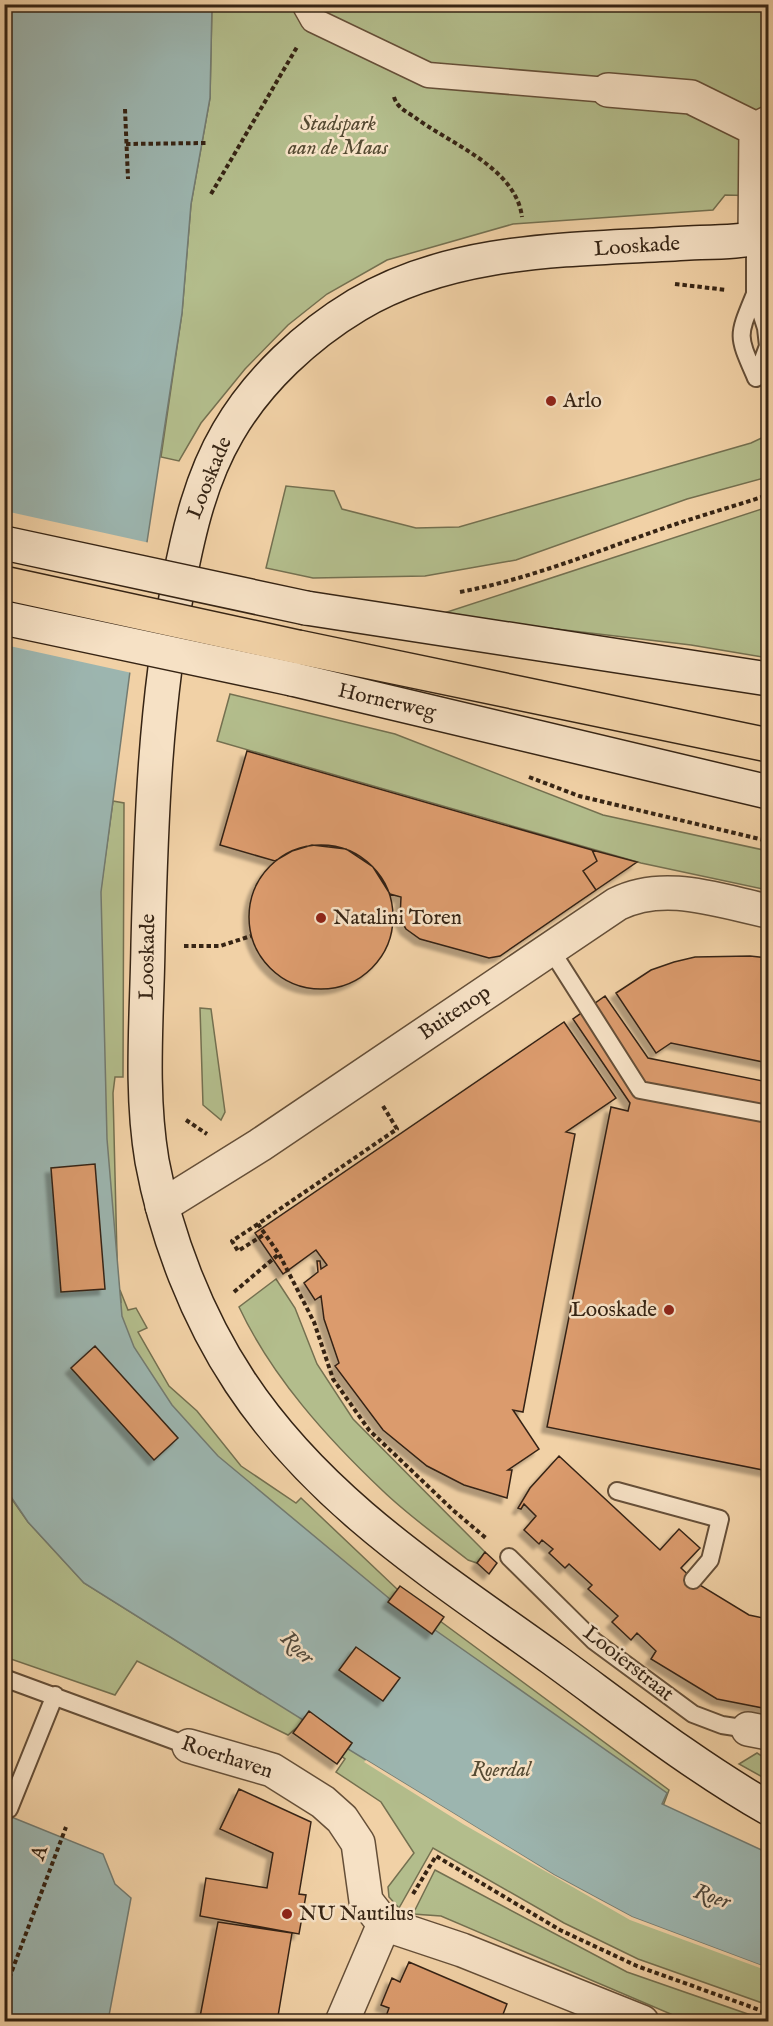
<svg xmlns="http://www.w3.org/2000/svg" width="773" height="2026" font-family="'IM FELL English',serif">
  <defs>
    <filter id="shadow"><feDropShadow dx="-5.5" dy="5.5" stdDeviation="1.5" flood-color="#0004"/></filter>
  </defs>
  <rect width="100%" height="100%" fill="#f1d1a6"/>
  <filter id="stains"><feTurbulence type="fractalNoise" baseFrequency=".00333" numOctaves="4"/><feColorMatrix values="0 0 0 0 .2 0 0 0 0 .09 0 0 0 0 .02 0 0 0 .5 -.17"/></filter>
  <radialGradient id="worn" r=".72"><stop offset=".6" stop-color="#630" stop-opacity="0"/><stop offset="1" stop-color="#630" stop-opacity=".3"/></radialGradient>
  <!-- green -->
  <path fill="#b3bd8c" stroke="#747050" stroke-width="1.5" d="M212 5H768V196L725 195 713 210 513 224 387 260 327 294 288 325 245 369 201 423 179 461 161 457 182 313 191 204 210 98Z
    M768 435V477L687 499 516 560 425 576 313 578 266 568 286 486 334 491 342 509 416 528 459 527 751 443Z
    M768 507V658L691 645 438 615Z
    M230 694 395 734 603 815 768 851V890L641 863 217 741Z
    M113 801 124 803 123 1077H115L113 1093 118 1297 121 1303 120 1290 128 1310 136 1308 147 1328 138 1332 169 1386 197 1411 241 1466 296 1503 301 1498 398 1590 669 1790 663 1806 768 1859V2005L638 1959 564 1923 433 1848 399 1908 389 1897 388 1887 414 1853 381 1802 336 1772 345 1759 300 1725 288 1735 137 1661 115 1695 5 1657 4 1488 28 1522 84 1583 261 1694 21 1464Z
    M200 1008 211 1009 225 1112 221 1120 203 1105Z
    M276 1279 295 1308 317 1364 353 1419 485 1552 477 1563 468 1560C440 1538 409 1516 383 1491 327 1438 272 1377 239 1307Z
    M757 1753 768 1760V1780L739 1764Z
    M435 1870 627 1972 768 2021H687L441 1916 413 1914Z"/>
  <!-- water -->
  <path fill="#9cb5af" stroke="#737b71" stroke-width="1.5" d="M4 5H212L210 98 191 204 182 313 147 542 101 892 107 1139 122 1316 134 1347 172 1405 218 1456 432 1634 435 1630 667 1793 662 1804 768 1853V1968L632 1917 554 1875 348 1749 352 1743 309 1712 303 1720 84 1583 28 1522 5 1488Z
    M4 1814 103 1854 115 1884 131 1898 108 2021H5Z"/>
  <!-- pier -->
  <path fill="#f1d1a6" d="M5 511 150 543 132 673 5 645Z
    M366 1760 554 1875 632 1917 768 1968V1971L630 1920 463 1824 364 1762Z"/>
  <!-- building -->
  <path fill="#db9b6d" stroke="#362414" stroke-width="1.5" filter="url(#shadow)" d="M247 751 592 850 597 861 583 871 596 890 500 956 489 958 420 939 406 929 400 919 401 897 390 894 373 867 346 849 312 845 292 851 275 861 220 845Z
    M249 917a72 72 0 1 1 144 0a72 72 0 1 1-144 0Z
    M592 850 637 862 596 890 583 871 597 861Z
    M750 956 768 958V1063L671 1043 656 1053 616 993 651 970 674 962 695 957Z
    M605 996 648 1058 768 1082V1471L547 1427 611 1107 628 1111 630 1103 573 1019Z
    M564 1022 616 1098 566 1132 575 1134 523 1412 513 1410 539 1449 508 1470H512L507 1498 464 1485 427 1466 383 1430 335 1366 339 1363 324 1319 321 1296 315 1300 304 1283 318 1272 317 1261H320L321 1269 327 1265 316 1250 283 1274 255 1233Z
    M95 1164 105 1289 61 1292 51 1168Z
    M95 1346 178 1438 154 1460 71 1368Z
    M559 1456 660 1550 679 1529 700 1548 681 1568 698 1584 749 1615 768 1619V1709L717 1699 651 1659 656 1651 637 1633 631 1640 612 1622 618 1616 588 1589 592 1585 569 1564 565 1568 549 1553 553 1549 542 1540 539 1544 524 1530 536 1516 524 1504 521 1509 518 1508 530 1488Z
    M485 1552 497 1563 489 1574 477 1563Z
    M400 1586 444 1617 432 1634 388 1602Z
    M356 1647 400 1678 383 1701 339 1670Z
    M309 1711 352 1743 337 1764 293 1733Z
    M239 1789 311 1822 299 1894 306 1895 299 1934 200 1916 206 1878 267 1888 273 1853 220 1829Z
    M218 1922 292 1933 277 2022H227L200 2017Z
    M409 1962 507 2004 500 2022H384L389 2008 381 2005 392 1978 400 1982Z"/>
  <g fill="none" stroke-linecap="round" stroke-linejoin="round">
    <defs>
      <path id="service" d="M755 239V294L766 328 768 346 756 378
        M755 294C737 338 737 334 756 378
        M551 950 640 1090 768 1114
        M617 1491 720 1519 710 1560 693 1580
        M509 1557 594 1641 693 1714 722 1725 748 1729
        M4 1678 189 1746
        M9 1809 55 1695"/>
      <path id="pedestrian" d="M304 4 313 20 428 75 608 90"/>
      <path id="minor" d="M608 90 691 97 756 129
        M755 239 756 129 768 123
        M162 1206 260 1145 617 904C665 880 719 901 768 911
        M748 1729 768 1733
        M189 1746 272 1770 323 1802 342 1819 358 1843 366 1901 384 1924 462 1950 642 2022
        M342 2022 384 1924"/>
      <path id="secondary" d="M768 236C743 242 716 242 689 243 578 250 456 246 357 305 307 335 258 380 228 432 201 478 189 530 179 582 155 702 151 823 148 945 147 1017 140 1090 152 1161 166 1237 197 1317 240 1382 320 1503 438 1576 553 1659 623 1710 693 1765 768 1808
        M306 608 768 679
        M292 679 768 792"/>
      <path id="primary" d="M298 647 768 745"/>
    </defs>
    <!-- service casing -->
    <use href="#service" stroke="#654f38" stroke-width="20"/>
    <!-- pedestrian casing -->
    <use href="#pedestrian" stroke="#654f38" stroke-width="27"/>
    <!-- minor casing -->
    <use href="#minor" stroke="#654f38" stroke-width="36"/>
    <!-- secondary casing -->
    <use href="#secondary" stroke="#362414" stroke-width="36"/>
    <!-- primary casing -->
    <use href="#primary" stroke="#362414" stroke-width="36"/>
    <!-- path -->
    <path stroke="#362414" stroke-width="4" stroke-dasharray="4.5 3" stroke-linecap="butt" d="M394 97C397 107 405 111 413 116 448 143 516 167 522 217
      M125 109 128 179
      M126 144 208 143
      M211 194 297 47
      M675 284 727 290
      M460 592C535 578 604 548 676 524 706 514 738 505 768 495
      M529 777 579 796 768 841
      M184 946H220L251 936
      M383 1106 397 1129 258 1224 279 1254 314 1322 333 1379 369 1430 454 1511 487 1539
      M186 1120 207 1134
      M258 1224 232 1241 238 1251 265 1234
      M234 1292 279 1254
      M413 1894 436 1856 560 1930 637 1966 768 2013
      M4 1992 66 1827"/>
    <!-- service -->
    <use href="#service" stroke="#f6e1c5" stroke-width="16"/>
    <!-- pedestrian -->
    <use href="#pedestrian" stroke="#f6e1c5" stroke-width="24"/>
    <!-- minor -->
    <use href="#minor" stroke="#f6e1c5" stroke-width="33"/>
    <!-- secondary -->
    <use href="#secondary" stroke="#f6e1c5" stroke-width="33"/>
    <!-- primary -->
    <use href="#primary" stroke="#f1d1a6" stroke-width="33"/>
    <defs>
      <path id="secondary-bridge" d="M4 543 306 608
        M4 618 292 679"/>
      <path id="primary-bridge" d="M4 583 298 647"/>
    </defs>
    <!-- secondary-bridge casing -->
    <use href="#secondary-bridge" stroke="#362414" stroke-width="36" stroke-linecap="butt"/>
    <!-- primary-bridge casing -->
    <use href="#primary-bridge" stroke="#362414" stroke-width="36" stroke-linecap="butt"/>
    <!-- secondary-bridge -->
    <use href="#secondary-bridge" stroke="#f6e1c5" stroke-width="33"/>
    <!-- primary-bridge -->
    <use href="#primary-bridge" stroke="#f1d1a6" stroke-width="33"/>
  </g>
  <!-- markers -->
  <g fill="#8f2418" stroke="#f6e1c5" stroke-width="2">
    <circle cx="551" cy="401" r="6"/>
    <circle cx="321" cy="918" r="6"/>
    <circle cx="669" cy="1310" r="6"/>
    <circle cx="287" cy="1914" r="6"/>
  </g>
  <g text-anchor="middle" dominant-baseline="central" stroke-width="5" stroke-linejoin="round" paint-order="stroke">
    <!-- park labels -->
    <g font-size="21" font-style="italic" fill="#554a32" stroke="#f6e1c5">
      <text x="338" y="124">Stadspark<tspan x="338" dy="24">aan de Maas</tspan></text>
      <text x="501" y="1770">Roerdal</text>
    </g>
    <!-- street labels -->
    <g font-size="21" fill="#362414" stroke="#f6e1c5">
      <text transform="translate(637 247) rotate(-4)">Looskade</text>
      <text transform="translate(210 478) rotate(-68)">Looskade</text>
      <text transform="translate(387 702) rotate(13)">Hornerweg</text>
      <text transform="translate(148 957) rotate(-89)">Looskade</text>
      <text transform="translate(455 1013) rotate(-34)">Buitenop</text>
      <text transform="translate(628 1664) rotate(38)">Looierstraat</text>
      <text transform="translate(227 1758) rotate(18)">Roerhaven</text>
      <text transform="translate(40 1853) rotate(-70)">A</text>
    </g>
    <!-- poi labels -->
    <g font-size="21" fill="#362414" stroke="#f6e1c5" text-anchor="start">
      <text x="563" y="401">Arlo</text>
      <text x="333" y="918">Natalini Toren</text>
      <text x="657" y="1310" text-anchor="end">Looskade</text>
      <text x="299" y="1914">NU Nautilus</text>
    </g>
    <!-- water labels -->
    <g font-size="22" font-style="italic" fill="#50483b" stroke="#f6e1c5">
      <text transform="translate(297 1648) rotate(44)">Roer</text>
      <text transform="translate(712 1897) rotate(19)">Roer</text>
    </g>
  </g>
  <!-- margin -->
  <rect width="773" height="2026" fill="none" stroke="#f1d1a6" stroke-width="24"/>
  <rect x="6" y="6" width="761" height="2014" fill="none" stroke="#362414" stroke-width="3"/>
  <rect x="12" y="12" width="749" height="2002" fill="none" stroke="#362414" stroke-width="1.5"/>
  <rect width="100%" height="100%" filter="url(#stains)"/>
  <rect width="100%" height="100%" fill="url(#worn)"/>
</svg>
